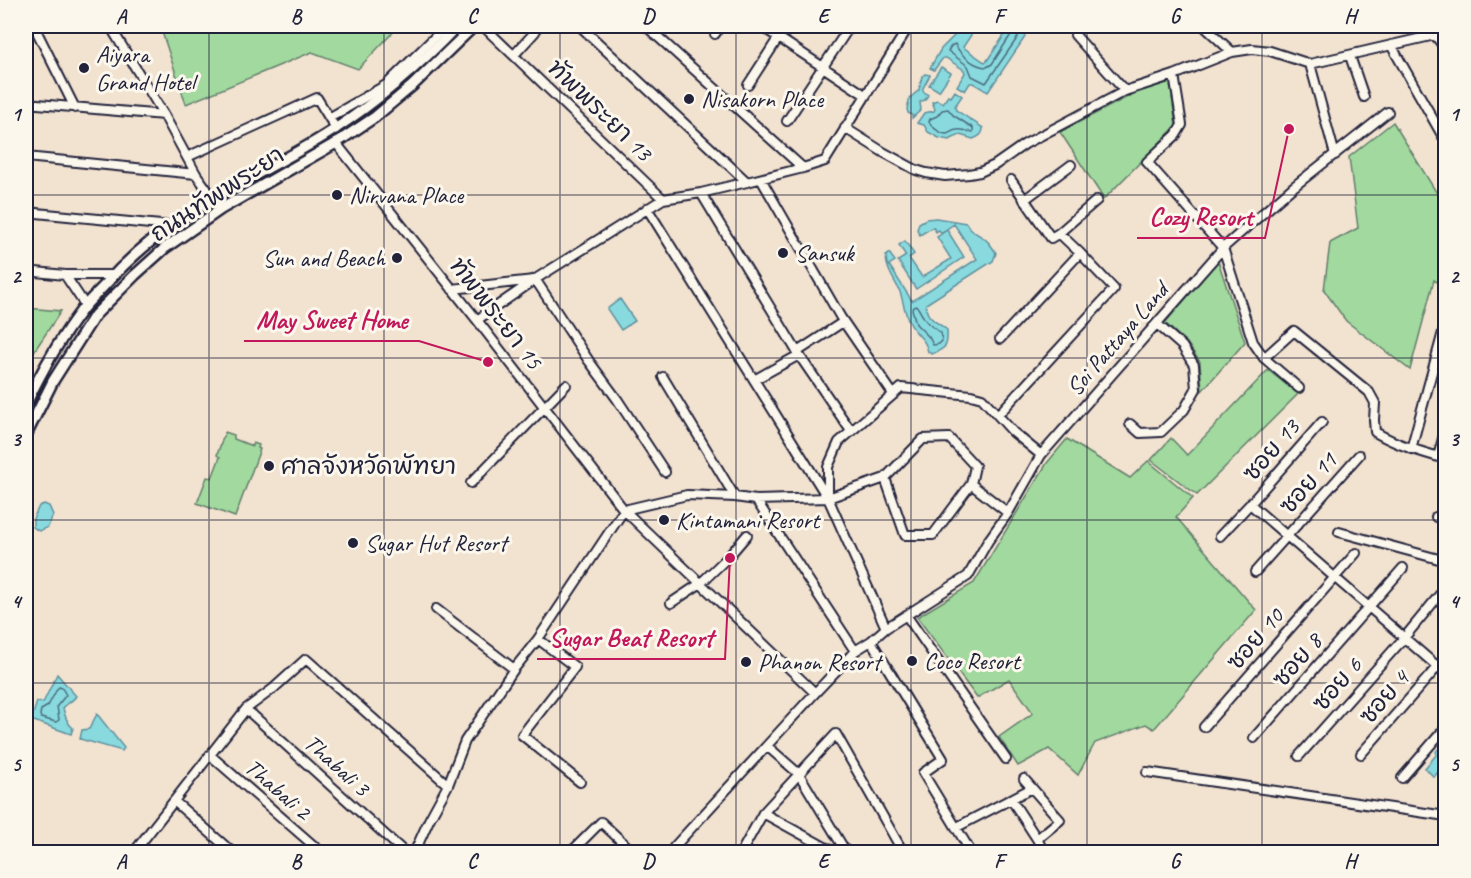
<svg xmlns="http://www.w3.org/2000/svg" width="1471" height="878" font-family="Caveat,'Playpen Sans Thai',sans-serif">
  <rect width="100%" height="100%" fill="#f2e2d0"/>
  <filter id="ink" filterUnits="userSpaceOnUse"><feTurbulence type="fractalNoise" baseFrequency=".0167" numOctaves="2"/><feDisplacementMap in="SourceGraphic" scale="12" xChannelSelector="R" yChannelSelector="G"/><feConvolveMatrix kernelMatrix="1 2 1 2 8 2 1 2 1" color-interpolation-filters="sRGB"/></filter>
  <g filter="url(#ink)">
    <!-- green -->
    <path fill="#a1d99e" stroke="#627e6c" stroke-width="1.5" d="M160 26H399L358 69 312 52 186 104Z
      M1170 82 1176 126 1104 199 1060 132 1137 92Z
      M1393 122 1441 200 1445 197V287L1434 280 1410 370 1346 321 1324 290 1330 243 1358 228 1349 157Z
      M1218 261 1245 342 1202 391 1200 362 1187 343 1165 323Z
      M26 308 61 311 31 356 26 354Z
      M1268 370 1298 394 1197 495 1151 460 1171 438 1187 455Z
      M225 432 234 435V439L252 446 253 443 259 445 258 448 260 449 235 517 197 503 207 477 212 478 220 457 217 455Z
      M1067 439 1130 478 1148 461 1193 498 1176 517 1256 610 1154 729 1146 724 1095 743 1078 775 1049 749 1018 766 999 737 1033 713 1009 679 977 698 917 617 974 583 1047 463Z"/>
    <!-- water -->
    <path fill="#88dadf" stroke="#5f909d" stroke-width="1.5" d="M961 26H977L963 47 983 61 986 62 1010 27C1019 24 1024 29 1025 37L988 92 973 83H970L965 91 957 86 965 73 964 70 946 58H943L934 70 930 68 941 49 955 35Z
      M941 67 951 73 939 91 929 85Z
      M925 74 930 75 923 88V91L928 95 925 100 920 102 921 110 912 118V115L908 113 907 109 909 101 911 97 919 90 922 77Z
      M955 91 962 96 955 106 956 110 983 128C983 135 978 137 973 139L960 135 949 140 939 138 928 132 924 125 917 123 924 113 934 111 935 109 932 102 937 100 943 103 948 96 951 97Z
      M936 218 966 223C972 233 974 231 982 237 988 240 993 248 996 253L993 261 926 304C925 319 938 322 947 330 948 347 946 348 932 354L928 352C926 340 919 337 913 328 905 319 904 303 900 292 895 280 886 270 886 256L889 253 895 261 889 265 912 301 977 259 954 224 941 233 939 230 936 232 933 227 920 235 917 230 919 223 926 219Z
      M947 230 964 257 916 289 898 261 906 256 899 245 905 241 914 254 909 258 922 277 951 259 937 237Z
      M620 299 635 321 621 330 607 309Z
      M44 504 49 506 53 515 48 527 39 531 33 527V519L39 506Z
      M57 674 76 696C73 701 67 703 63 708 65 716 67 723 73 728L71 734 31 720 37 702 43 703Z
      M97 714 124 748 122 751 80 739 82 730 89 729Z
      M1438 749 1441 750 1443 752 1441 755 1445 759V763L1434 777 1425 768 1437 754 1436 752Z"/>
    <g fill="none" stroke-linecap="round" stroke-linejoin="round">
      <!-- shore -->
      <path stroke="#4b6c7d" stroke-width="1.5" d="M1016 32 1018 35V37L986 83 972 76 968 66 948 51 951 46 955 44C960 55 975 67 987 67L992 64 1012 33Z
        M948 109 953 115 973 128V132C968 132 962 129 957 130 953 130 950 133 947 134 940 134 932 127 929 122L930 119 937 116 942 110Z
        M917 306C926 322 926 323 941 333L942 341 939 344 933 345 929 337 916 324 912 309 913 307Z
        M59 687 62 688 66 695 57 706 59 720 56 722 41 718 40 715 41 710 48 706 57 689Z"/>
      <defs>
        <path id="minor" d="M34 26 75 108
          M110 26 164 115 196 174 221 209
          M483 26 663 199
          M580 26 747 182
          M646 26 803 168
          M761 26 865 95
          M1204 26 1232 52
          M715 34 720 26
          M1075 35 1125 91
          M1435 35 1446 50
          M1391 45 1446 142
          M514 55 535 32
          M1350 56 1364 97
          M1310 64 1335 155
          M1174 75 1182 125 1176 135 1147 162 1223 248 1253 342 1264 358 1299 388
          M748 85 786 26
          M26 103 164 115
          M329 118 386 85 442 30 447 36
          M787 121 850 26
          M845 128 883 152 916 170 926 173 945 176 969 174 980 172 995 165 1025 144 1125 91 1174 75 1232 52 1252 49 1270 51 1310 64 1435 35 1446 31
          M336 143 477 320 624 510 815 693
          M26 157 196 174
          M187 157 317 98 336 129
          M761 179 841 318 893 394
          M1011 180 1051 238 1059 233 1097 200
          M701 193 799 355 851 431
          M1024 200 1071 165
          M647 208 827 497
          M26 212 171 226
          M26 271 65 275H114
          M65 275 85 305
          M535 279 589 361 617 399 665 472
          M452 289 534 280 663 199 701 193 747 182 803 168 825 161 909 26
          M477 320 533 281
          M1000 339 1080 253
          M797 352 843 322
          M1264 358 1294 331 1369 392 1375 403 1374 420 1375 432C1397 445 1421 452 1446 459
          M663 377 735 497
          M754 380 799 355
          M998 415 1114 289 1080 253 1059 233
          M1130 424 1140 433 1161 432 1184 410 1196 389 1194 365 1182 346 1157 324
          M949 438 975 466 971 484 933 535H905L885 478 923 439Z
          M1411 449 1446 321
          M1438 457 1446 427
          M471 483 566 385
          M971 484 1008 513
          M756 500 855 651
          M1250 504 1446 674
          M1436 517 1446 519
          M1339 532 1446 561
          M1220 536 1250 504 1322 422
          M1255 572 1359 455
          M671 603 701 583 729 556 747 535
          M436 609 514 669
          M906 615 1006 759
          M886 628 828 498V467L839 442 901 388 971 395 982 398 1013 432 1041 455
          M538 639 575 667 522 735 580 782
          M871 641 943 759 923 773 971 852
          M246 709 402 850 401 852
          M1204 727 1356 553
          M1254 738 1403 568
          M767 746 799 774 846 852
          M1361 754 1446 657
          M210 755 321 852
          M1299 756 1404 638 1446 587
          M1147 772 1446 816
          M1402 778 1446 727
          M1024 779 1060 820 1037 839
          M1011 799 1037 839 1044 852
          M174 801 232 852
          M763 813 834 852
          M957 827 1032 788
          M674 847 815 693 855 651 871 641 886 628 968 576 988 541 1008 513 1041 455 1223 248 1292 188 1388 112
          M415 851 429 820 448 785 465 741 514 669 538 639 624 510 687 495 735 497 756 500 828 498 885 478
          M134 852 246 709 274 688 306 659 448 785
          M571 852 601 822 633 852
          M749 852 743 849 763 813 836 734 903 852"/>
        <path id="major" d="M26 404C42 370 61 337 84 307 90 300 97 293 103 287 119 269 137 252 156 237 209 194 275 168 332 131 378 101 419 66 457 26
          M26 435 53 381 95 315 135 275 165 248 221 209 336 143 375 117 412 86 474 26"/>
      </defs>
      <!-- minor casing -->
      <use href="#minor" stroke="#22223b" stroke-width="12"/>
      <!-- major casing -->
      <use href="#major" stroke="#22223b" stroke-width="14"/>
      <!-- minor -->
      <use href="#minor" stroke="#fbf7ec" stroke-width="8"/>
      <!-- major -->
      <use href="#major" stroke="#fbf7ec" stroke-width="9"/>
    </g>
  </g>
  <!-- grid -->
  <path fill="none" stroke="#22223b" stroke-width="1.5" stroke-opacity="0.55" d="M209 26V852M384 26V852M560 26V852M736 26V852M911 26V852M1087 26V852M1262 26V852M26 195H1446M26 358H1446M26 520H1446M26 683H1446"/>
  <!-- markers -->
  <g fill="#22223b" stroke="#fbf7ec" stroke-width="2">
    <circle cx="84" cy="68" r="6"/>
    <circle cx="689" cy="99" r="6"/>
    <circle cx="337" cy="195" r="6"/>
    <circle cx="783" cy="253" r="6"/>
    <circle cx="397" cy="258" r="6"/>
    <circle cx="269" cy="466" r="6"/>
    <circle cx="664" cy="520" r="6"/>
    <circle cx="353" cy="543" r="6"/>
    <circle cx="912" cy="661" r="6"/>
    <circle cx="746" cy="662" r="6"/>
  </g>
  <g text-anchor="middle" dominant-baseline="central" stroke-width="6" stroke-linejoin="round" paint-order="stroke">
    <!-- poi labels -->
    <g font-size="24" fill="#22223b" stroke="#fbf7ec" text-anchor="start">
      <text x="96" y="54">Aiyara<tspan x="96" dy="28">Grand Hotel</tspan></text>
      <text x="701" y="99">Nisakorn Place</text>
      <text x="349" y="195">Nirvana Place</text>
      <text x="795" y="253">Sansuk</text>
      <text x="385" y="258" text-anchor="end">Sun and Beach</text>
      <text x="281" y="466">ศาลจังหวัดพัทยา</text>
      <text x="676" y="520">Kintamani Resort</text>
      <text x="365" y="543">Sugar Hut Resort</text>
      <text x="924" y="661">Coco Resort</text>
      <text x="758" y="662">Phanon Resort</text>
    </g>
    <!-- street labels -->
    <g font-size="24" fill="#22223b" stroke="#fbf7ec">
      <text transform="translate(600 110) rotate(44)">ทัพพระยา 13</text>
      <text transform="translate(217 194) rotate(-33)">ถนนทัพพระยา</text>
      <text transform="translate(496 313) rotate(52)">ทัพพระยา 15</text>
      <text transform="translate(1117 339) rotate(-49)">Soi Pattaya Land</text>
      <text transform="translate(1271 450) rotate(-49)">ซอย 13</text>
      <text transform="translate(1308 483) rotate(-48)">ซอย 11</text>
      <text transform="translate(1255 639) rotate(-49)">ซอย 10</text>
      <text transform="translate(1297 660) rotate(-49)">ซอย 8</text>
      <text transform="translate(1337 684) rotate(-49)">ซอย 6</text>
      <text transform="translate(1384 697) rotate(-49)">ซอย 4</text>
      <text transform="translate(337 765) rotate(42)">Thabali 3</text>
      <text transform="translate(278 789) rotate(41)">Thabali 2</text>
    </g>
  </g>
  <!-- callouts -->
  <path fill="none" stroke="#c2185b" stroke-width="2" d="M1289 129L1265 238H1137M488 362L419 341H244M730 558L725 659H537"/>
  <g fill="#c2185b" stroke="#fbf7ec" stroke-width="2">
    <circle cx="1289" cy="129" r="6"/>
    <circle cx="488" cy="362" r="6"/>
    <circle cx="730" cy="558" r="6"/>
  </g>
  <g font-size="26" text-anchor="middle" font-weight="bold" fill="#c2185b" stroke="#fbf7ec" stroke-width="6" stroke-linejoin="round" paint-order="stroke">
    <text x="1201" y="225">Cozy Resort</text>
    <text x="332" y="328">May Sweet Home</text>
    <text x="631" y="646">Sugar Beat Resort</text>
  </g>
  <!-- margin -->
  <rect width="1471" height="878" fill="none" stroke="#fbf7ec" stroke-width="66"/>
  <rect x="33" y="33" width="1405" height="812" fill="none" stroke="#22223b" stroke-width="2"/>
  <g font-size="20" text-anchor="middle" font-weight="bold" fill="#22223b">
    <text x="121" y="23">A</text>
    <text x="296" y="23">B</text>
    <text x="472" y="23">C</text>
    <text x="648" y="23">D</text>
    <text x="823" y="23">E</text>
    <text x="999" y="23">F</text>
    <text x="1175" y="23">G</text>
    <text x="1350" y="23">H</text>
    <text x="16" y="121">1</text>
    <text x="1454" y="121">1</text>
    <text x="16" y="283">2</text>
    <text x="1454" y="283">2</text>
    <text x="16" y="446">3</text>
    <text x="1454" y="446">3</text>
    <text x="16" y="608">4</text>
    <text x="1454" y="608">4</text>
    <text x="16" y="771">5</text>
    <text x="1454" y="771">5</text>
    <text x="121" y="868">A</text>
    <text x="296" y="868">B</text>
    <text x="472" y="868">C</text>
    <text x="648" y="868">D</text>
    <text x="823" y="868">E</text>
    <text x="999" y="868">F</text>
    <text x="1175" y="868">G</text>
    <text x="1350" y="868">H</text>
  </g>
</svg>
